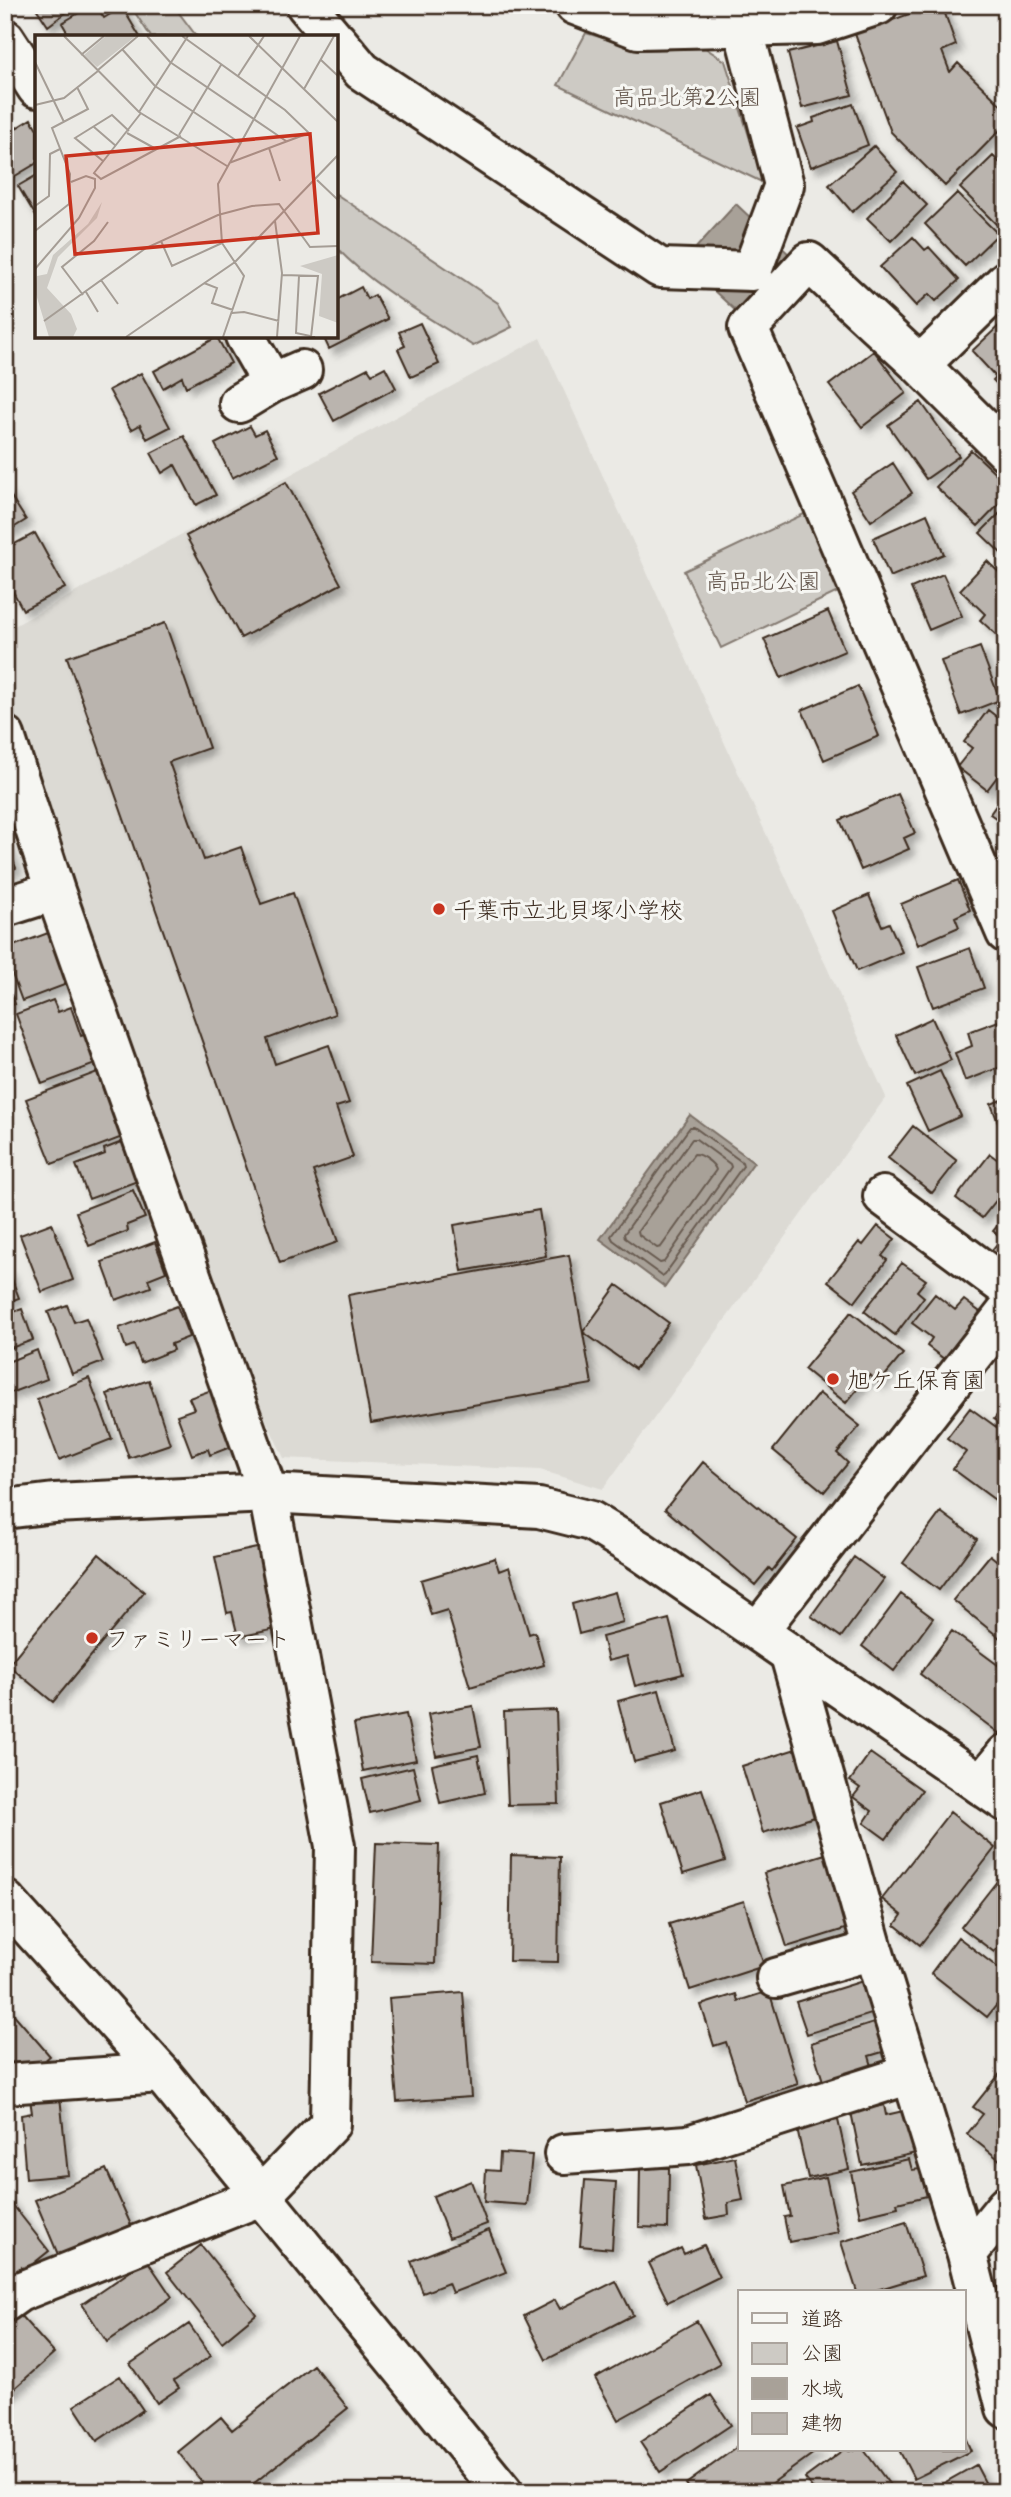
<svg xmlns="http://www.w3.org/2000/svg" width="1011" height="2497" font-family="'Patrick Hand','Klee One',sans-serif">
  <defs>
    <filter id="shadow"><feDropShadow dx="6" dy="6" stdDeviation="3.5" flood-color="#0004"/></filter>
  </defs>
  <rect width="100%" height="100%" fill="#ebeae5"/>
  <filter id="ink" filterUnits="userSpaceOnUse"><feTurbulence type="fractalNoise" baseFrequency=".0143" numOctaves="2"/><feDisplacementMap in="SourceGraphic" scale="14" xChannelSelector="R" yChannelSelector="G"/><feConvolveMatrix kernelMatrix="1 2 1 2 8 2 1 2 1" color-interpolation-filters="sRGB"/></filter>
  <g filter="url(#ink)">
    <!-- built -->
    <path fill="#dcdad4" d="M540 338 886 1097 603 1489 540 1470 284 1458 206 1291 15 722 5 703V631Z"/>
    <!-- green -->
    <path fill="#cdcac4" stroke="#847a71" stroke-width="2" d="M130 5H173L197 37H151Z
      M586 33 644 50 705 48 725 61 764 183 558 85Z
      M336 194 498 303 512 327 473 346C428 317 373 287 336 247Z
      M806 513 842 590 721 648 684 571Z"/>
    <!-- water -->
    <path fill="#a8a198" stroke="#7c7167" stroke-width="2" d="M736 204 792 257 738 313 683 262Z
      M690 1115 754 1162 665 1287 600 1239Z"/>
    <g fill="none" stroke-linecap="round" stroke-linejoin="round">
      <!-- shore -->
      <path stroke="#675a4f" stroke-width="2" d="M690 1127H694L742 1162 743 1166 665 1274 662 1276 613 1240 611 1236Z
        M692 1139H696L730 1164 731 1167 664 1262 660 1263 625 1238 624 1234Z
        M694 1154C701 1154 714 1163 716 1170L661 1247 657 1248 639 1235 638 1231Z"/>
    </g>
    <!-- building -->
    <path fill="#bab4ae" stroke="#3b2a1e" stroke-width="2" filter="url(#shadow)" d="M34 5H76L48 26Z
      M92 5H96L104 18 122 7 140 37H70L62 23Z
      M933 5H942L956 45 942 51 950 72 958 63 1006 110V124L945 186 891 132 855 34Z
      M837 41 852 95 802 108 788 53Z
      M853 104 868 145 811 167 797 128 814 122 813 118Z
      M31 119 37 129V163L5 182V135Z
      M874 146 897 172 852 212 829 185Z
      M993 156 1006 169V218L998 226 960 188Z
      M37 175V218L18 186Z
      M903 181 927 205 891 241 867 218Z
      M957 193 998 234 965 266 925 224Z
      M913 237 925 250 929 247 959 280 936 301 929 294 916 306 880 267Z
      M361 287 367 299 375 295 388 319 329 349 323 336H336V300Z
      M1006 319V394L993 380 996 377 972 351Z
      M420 323 439 364 411 377 398 349 405 346 399 332Z
      M217 337 231 363 186 387 182 377 163 388 154 371Z
      M874 351 906 393 862 427 829 385Z
      M385 367 396 388 334 421 319 393 368 368 372 374Z
      M141 373 170 427 147 439 140 425 131 430 109 390Z
      M921 402 959 456 926 479 888 425Z
      M250 426 255 435 265 430 278 455 232 478 215 444Z
      M184 436 216 495 196 505 175 465 162 473 151 453Z
      M971 450 1006 483V497L978 526 936 487Z
      M893 463 912 493 871 521 851 491Z
      M286 482 341 584 241 638 186 536Z
      M5 487 26 520 5 533Z
      M1006 507V558L980 533Z
      M927 514 944 554 890 577 873 538Z
      M35 533 65 588 23 610 5 577V549Z
      M987 561 1006 579V636L1002 640 980 620 985 614 960 590Z
      M943 574 962 616 929 630 911 588Z
      M828 611 845 651 781 678 764 639Z
      M165 623 209 748 169 762 204 860 241 847 261 904 293 893 335 1014 267 1039 275 1064 329 1045 349 1103 336 1107 353 1157 313 1171 338 1242 280 1263 67 657Z
      M980 647 1000 700 961 715 941 661Z
      M858 686 879 736 824 760 802 710Z
      M988 710 1006 724V765L987 790 957 767 972 748 964 742Z
      M1006 791V825L990 814Z
      M898 794 915 833 904 838 909 849 861 870 840 820Z
      M5 840 16 868 5 872Z
      M958 880 970 910 955 917 959 927 918 945 901 904Z
      M869 895 882 926 889 923 902 952 857 971 832 911Z
      M48 933 67 984 22 1001 5 955V949Z
      M970 948 984 988 933 1007 918 967Z
      M5 978 15 1004 5 1007Z
      M53 1000 58 1012 71 1007 81 1036 87 1034 98 1063 42 1084 16 1014Z
      M932 1018 951 1060 915 1076 896 1035Z
      M1004 1019 1006 1025V1065L965 1081 955 1053 972 1046 968 1032Z
      M100 1071 125 1136 52 1164 26 1099Z
      M940 1071 961 1116 928 1131 907 1086Z
      M1006 1098V1143L991 1104Z
      M913 1126 957 1161 932 1193 888 1158Z
      M127 1140 143 1179 89 1199 76 1165 105 1154 104 1149Z
      M990 1154 1006 1166V1188L982 1218 956 1198Z
      M133 1190 145 1218 127 1225 128 1231 89 1246 76 1212Z
      M539 1210 546 1256 462 1271 454 1225Z
      M1006 1215V1263L991 1251 1002 1238 993 1231Z
      M52 1223 73 1280 42 1292 20 1235Z
      M878 1226 895 1239 882 1256 887 1260 855 1302 828 1281 859 1242 863 1245Z
      M155 1242 166 1272 148 1279 151 1287 116 1300 102 1262Z
      M569 1255 592 1384 371 1423 348 1295Z
      M902 1263 926 1280 917 1291 924 1297 895 1335 864 1311Z
      M8 1269 19 1298 5 1303V1270Z
      M617 1285 669 1323 635 1369 583 1332Z
      M935 1294 955 1310 964 1300 980 1312 944 1359 927 1346 932 1338 912 1323Z
      M67 1305 74 1322 86 1318 103 1362 72 1374 48 1312Z
      M177 1306 189 1337 171 1344 173 1350 141 1363 134 1345 126 1348 119 1328Z
      M22 1309 33 1340 5 1350V1315Z
      M851 1312 903 1354 879 1383 869 1375 846 1403 804 1369Z
      M37 1350 47 1379 5 1395V1363Z
      M89 1378 112 1439 59 1460 37 1399Z
      M149 1380 170 1444 129 1458 107 1394Z
      M220 1387 241 1443 210 1455 208 1449 192 1455 177 1415 194 1409 189 1398Z
      M819 1393 860 1426 837 1453 848 1463 824 1492 773 1450Z
      M1006 1404V1427L994 1419Z
      M970 1408 1006 1434V1508L953 1469 966 1452 947 1438Z
      M703 1462 797 1539 772 1571 769 1568 755 1585 665 1509Z
      M941 1512 977 1539 939 1590 903 1563Z
      M266 1546 290 1626 238 1637 232 1612 227 1613 215 1557Z
      M99 1554 144 1592 53 1702 8 1665Z
      M990 1555 1006 1568V1643L953 1600Z
      M854 1557 884 1579 841 1637 811 1616Z
      M495 1558 499 1571 509 1567 529 1634 535 1632 544 1665 470 1687 447 1610 431 1615 421 1580Z
      M615 1592 623 1622 579 1634 572 1604Z
      M901 1594 933 1618 894 1671 862 1646Z
      M669 1619 683 1674 635 1686 627 1656 608 1661 602 1637Z
      M952 1631 1006 1671V1727L1000 1734 920 1674Z
      M659 1690 675 1751 634 1762 618 1701Z
      M473 1706 481 1747 436 1756 428 1714Z
      M556 1710 559 1804 508 1805 504 1712Z
      M406 1714 416 1760 363 1771 354 1724Z
      M799 1748 821 1815 763 1833 742 1766Z
      M870 1753 922 1790 886 1839 864 1823 872 1811 853 1797 860 1788 850 1781Z
      M478 1755 485 1793 440 1803 432 1765Z
      M413 1767 421 1800 370 1813 362 1779Z
      M702 1789 725 1861 683 1874 661 1802Z
      M950 1812 995 1848 920 1945 895 1925 902 1915 882 1899Z
      M376 1843 439 1845 435 1964 371 1962Z
      M825 1854 848 1928 787 1947 764 1873Z
      M511 1855 560 1857 558 1962 509 1961Z
      M1005 1871 1006 1936 994 1952 961 1927Z
      M744 1901 764 1966 690 1990 669 1924Z
      M958 1937 1006 1974V1993L987 2017 931 1973Z
      M866 1980 877 2012 807 2034 796 2002Z
      M769 1991 798 2084 745 2101 726 2042 714 2046 701 2005 736 1994 738 2001Z
      M463 1992 471 2097 397 2102 389 1998Z
      M5 2004 50 2056 23 2079 5 2059Z
      M877 2022 886 2051 869 2056 872 2066 823 2081 811 2043Z
      M1006 2066V2165L967 2134 983 2114 973 2107Z
      M60 2096 68 2175 26 2179 21 2115 32 2113 30 2099Z
      M884 2105 886 2115 916 2108 925 2151 862 2165 851 2112Z
      M838 2120 849 2169 808 2178 797 2129Z
      M500 2153 532 2155 527 2205 484 2202 486 2170 499 2171Z
      M735 2157 743 2200 728 2203 729 2215 706 2219 696 2165Z
      M909 2159 912 2170 920 2169 927 2196 897 2203 898 2207 860 2216 851 2172Z
      M640 2168H669L668 2228 639 2227Z
      M106 2169 131 2225 59 2257 35 2200Z
      M826 2177 838 2232 789 2242 784 2217 790 2216 784 2186Z
      M585 2180 616 2182 612 2249 580 2246Z
      M471 2181 487 2224 449 2238 433 2196Z
      M5 2195 49 2251 24 2271 21 2267 10 2276 5 2270Z
      M906 2222 923 2276 870 2292H857L841 2242Z
      M489 2230 506 2272 452 2293 448 2283 423 2293 411 2261Z
      M201 2245 256 2314 222 2342 167 2272Z
      M704 2245 719 2277 668 2302 649 2263 681 2248 684 2254Z
      M147 2260 172 2297 107 2342 82 2304Z
      M616 2281 633 2315 546 2360 524 2316 555 2300 560 2309Z
      M19 2314 54 2353 5 2397V2327Z
      M697 2321 720 2363 618 2420 595 2378Z
      M189 2324 211 2356 174 2381 179 2388 157 2403 130 2364Z
      M313 2365 348 2408 243 2492H210L178 2452 221 2417 232 2430Z
      M120 2376 143 2410 97 2441 74 2406Z
      M711 2395 731 2425 660 2472 640 2442Z
      M964 2435 971 2451 914 2479 899 2450H964Z
      M740 2445V2450H818L760 2492H692L686 2484Z
      M843 2450H864L895 2492H815L805 2478Z
      M976 2465 990 2492H928Z"/>
    <g fill="none" stroke-linecap="round" stroke-linejoin="round">
      <defs>
        <path id="street" d="M306 5 333 37
          M575 5 638 29 817 25 878 5
          M5 39 37 88
          M336 40 362 71 660 268 752 271 784 185 743 27
          M245 336 272 383 302 370
          M920 365 1006 281
          M239 403 272 383
          M1006 451 920 365 809 262 748 328 1006 933
          M5 736 55 891 268 1493 335 1846 330 2124 261 2196 19 2292 5 2302
          M5 907 55 891
          M883 1196 1006 1287
          M758 1631 1006 1313
          M790 1655 873 1950 967 2254 1006 2408
          M981 1785 1006 1754
          M776 1978 873 1950
          M5 2084 161 2073
          M564 2154 688 2145 911 2074
          M967 2254 1006 2206"/>
        <path id="secondary" d="M5 1509 54 1503 268 1493 539 1508 591 1521 639 1550 1006 1802
          M5 1900 161 2073 503 2492"/>
      </defs>
      <!-- street casing -->
      <use href="#street" stroke="#3b2a1e" stroke-width="44"/>
      <!-- secondary casing -->
      <use href="#secondary" stroke="#3b2a1e" stroke-width="44"/>
      <!-- street -->
      <use href="#street" stroke="#f6f6f2" stroke-width="38"/>
      <!-- secondary -->
      <use href="#secondary" stroke="#f6f6f2" stroke-width="38"/>
    </g>
  </g>
  <!-- markers -->
  <g fill="#c8321e" stroke="#f6f6f2" stroke-width="2.5">
    <circle cx="439" cy="909" r="7"/>
    <circle cx="833" cy="1379" r="7"/>
    <circle cx="92" cy="1638" r="7"/>
  </g>
  <g text-anchor="middle" dominant-baseline="central" stroke-width="6" stroke-linejoin="round" paint-order="stroke">
    <!-- park labels -->
    <g font-size="23" fill="#605248" stroke="#f6f6f2">
      <text x="687" y="96">高品北第2公園</text>
      <text x="763" y="580">高品北公園</text>
    </g>
    <!-- poi labels -->
    <g font-size="23" fill="#3b2a1e" stroke="#f6f6f2" text-anchor="start">
      <text x="453" y="909">千葉市立北貝塚小学校</text>
      <text x="847" y="1379">旭ケ丘保育園</text>
      <text x="106" y="1638">ファミリーマート</text>
    </g>
  </g>
  <!-- overview -->
  <g transform="translate(35 35)">
    <rect width="303" height="303" fill="#ebeae5"/>
    <path d="M71 1H101L62 32 49 20ZM67 167 62 183 23 222 12 253 36 279 42 294 38 302H14L0 256 2 241 12 239 18 220 53 189ZM303 220V288L284 281 287 239 265 231Z" fill="#cdcac4"/>
    <path fill="none" stroke="#a59d95" stroke-width="2" d="M29 1 104 77 192 131M112 1 135 27 251 106M147 1 250 75 274 98 194 128M214 1 303 87M87 14 120 51 205 108M46 20 69 1M286 25 303 41M0 27 29 87M63 35 103 1M203 41 229 1M269 54 299 1M0 70 29 63 63 36M104 77 153 1M106 78 59 138 66 144 146 101M59 92 81 111M92 98 121 114M144 100 186 30M234 113 245 146M68 126 40 103 77 80 94 96M282 145 303 165M0 171 14 161 15 119 25 114M240 186 247 238 242 302M0 196 34 169 35 139 17 93 53 74 42 52M126 206 137 231 187 208M0 234 44 183 60 153V144L51 141 36 147M247 240 283 241 276 302M264 241 261 298 280 302M66 245 83 269M169 248 182 253 177 268 198 275M51 257 63 277M48 260 27 232 59 206 73 187M197 278 209 277 244 286M9 286 111 213 183 180 217 171 244 169 275 212 303 211M91 302 200 227 303 120M188 302 209 241 187 208 183 149 265 1"/>
    <path fill="#c8321e" fill-opacity="0.15" stroke="#c8321e" stroke-width="3.5" d="M275 99 283 198 40 219 31 121Z"/>
    <rect width="303" height="303" fill="none" stroke="#3b2a1e" stroke-width="3.5"/>
  </g>
  <!-- margin -->
  <rect width="1011" height="2497" fill="none" stroke="#f6f6f2" stroke-width="28"/>
  <rect x="14" y="14" width="983" height="2469" fill="none" stroke="#3b2a1e" stroke-width="2.5" filter="url(#ink)"/>
  <!-- legend -->
  <rect x="738" y="2290" width="228" height="161" fill="#f6f6f2" stroke="#aba49d" stroke-width="2"/>
  <rect x="752" y="2313" width="35" height="10" fill="#f6f6f2" stroke="#aba49d" stroke-width="2"/>
  <text x="801" y="2326" font-size="21" fill="#3b2a1e">道路</text>
  <rect x="752" y="2343" width="35" height="21" fill="#cdcac4" stroke="#aba49d" stroke-width="2"/>
  <text x="801" y="2360" font-size="21" fill="#3b2a1e">公園</text>
  <rect x="752" y="2378" width="35" height="21" fill="#a8a198" stroke="#aba49d" stroke-width="2"/>
  <text x="801" y="2396" font-size="21" fill="#3b2a1e">水域</text>
  <rect x="752" y="2413" width="35" height="21" fill="#bab4ae" stroke="#aba49d" stroke-width="2"/>
  <text x="801" y="2430" font-size="21" fill="#3b2a1e">建物</text>
</svg>
